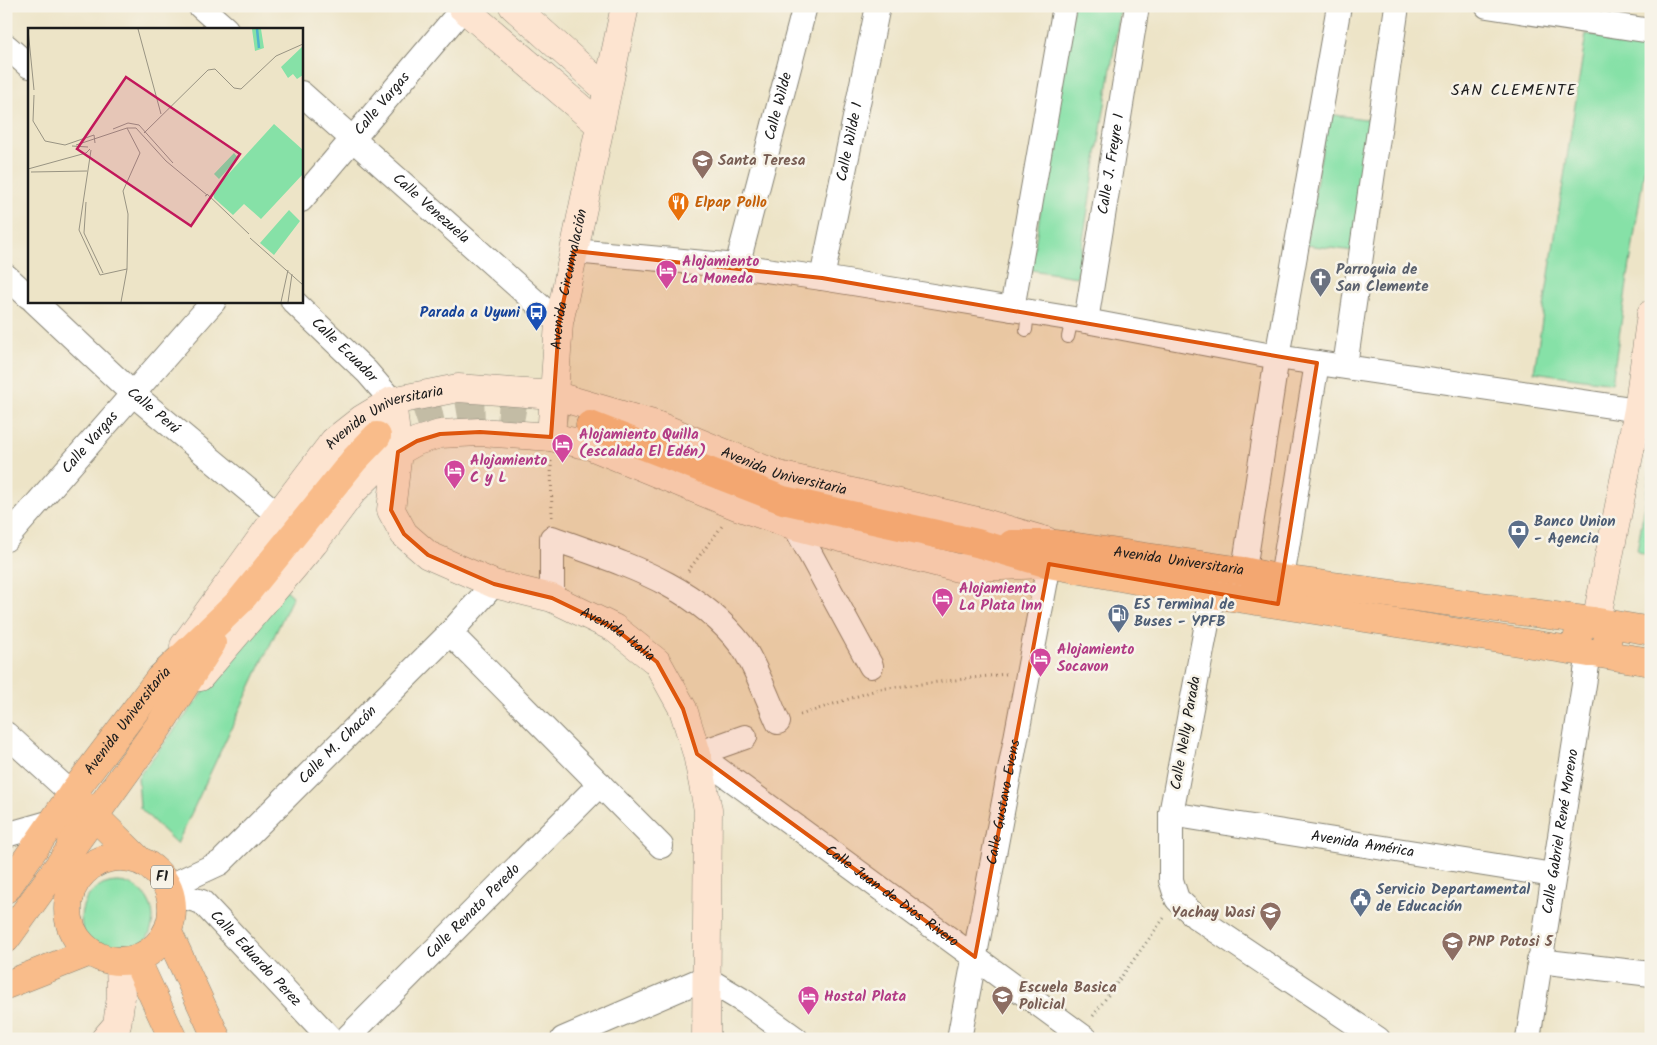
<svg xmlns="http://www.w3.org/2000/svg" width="1657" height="1045" font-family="Kalam,sans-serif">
  <rect width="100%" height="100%" fill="#f7f3e8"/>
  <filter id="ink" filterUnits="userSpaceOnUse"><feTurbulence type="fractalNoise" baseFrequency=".02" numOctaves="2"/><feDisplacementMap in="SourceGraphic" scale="10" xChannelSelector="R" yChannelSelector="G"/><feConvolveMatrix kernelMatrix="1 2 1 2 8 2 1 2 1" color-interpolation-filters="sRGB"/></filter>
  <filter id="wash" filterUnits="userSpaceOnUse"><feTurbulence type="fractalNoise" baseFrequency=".0096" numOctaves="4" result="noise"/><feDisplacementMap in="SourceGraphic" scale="20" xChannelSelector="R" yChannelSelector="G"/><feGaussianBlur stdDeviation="1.12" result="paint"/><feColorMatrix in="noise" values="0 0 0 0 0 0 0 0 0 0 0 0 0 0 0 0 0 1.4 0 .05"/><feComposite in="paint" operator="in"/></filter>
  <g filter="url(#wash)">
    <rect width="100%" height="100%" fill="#ede4c7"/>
    <!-- green -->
    <path fill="#86e1a7" stroke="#517e62" d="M1073 6H1121L1077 277 1031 270Z
      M1586 34 1651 43V125L1612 383 1534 372Z
      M1328 114 1373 120 1354 251 1306 245Z
      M1651 465V557L1637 551Z
      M284 588 293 596 177 844 140 808 138 777Z
      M81 918a36 36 0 1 1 72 0a36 36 0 1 1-72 0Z"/>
  </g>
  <g filter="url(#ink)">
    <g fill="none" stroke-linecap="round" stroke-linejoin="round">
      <!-- primary-tunnel -->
      <path stroke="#c3bca5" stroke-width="28" stroke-dasharray="28 14" stroke-linecap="butt" d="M377 436C412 420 446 409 484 407 514 406 560 419 590 425"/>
      <defs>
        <path id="lane" d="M1026 330 1028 312
          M1068 337 1072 319"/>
        <g id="street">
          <path d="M200 6 226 29"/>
          <path d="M1487 6 1651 31"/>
          <path d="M6 46 29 66"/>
          <path id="s1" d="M301 93 559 323"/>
          <path id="s2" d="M301 200 465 6"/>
          <path d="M574 251 737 266 822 278 1086 321 1277 357 1638 410"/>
          <path id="s3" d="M737 266 805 6"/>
          <path d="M6 276 29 297"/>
          <path id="s4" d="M822 278 878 6"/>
          <path id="s5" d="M34 301 133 394 278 515"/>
          <path id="s6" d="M293 301 367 372 392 401"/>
          <path d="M1012 309 1065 6"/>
          <path id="s7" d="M1086 321 1137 6"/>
          <path d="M1345 366 1397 6"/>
          <path d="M795 526 871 666"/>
          <path id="s8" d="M6 539 214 301"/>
          <path d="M1216 576 1171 814V880L1177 899 1196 917 1378 1039"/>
          <path d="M1241 589 1277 357 1339 6"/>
          <path d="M1279 597 1317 363"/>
          <path d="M552 598V538C623 564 694 583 742 646 754 662 769 702 778 722"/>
          <path d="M450 633 661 846"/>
          <path d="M6 734 72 794"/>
          <path id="s9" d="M697 754 1086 1039"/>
          <path d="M697 754 745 737"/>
          <path id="s10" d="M1171 814 1553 875"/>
          <path d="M6 835 55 821"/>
          <path id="s11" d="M168 887 220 863 450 633 494 584"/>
          <path id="s12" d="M171 893 202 902 331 1039"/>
          <path d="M1539 961 1651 974"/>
          <path id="s13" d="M346 1039 600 784"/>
          <path d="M563 1039 705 978 745 1002 796 1039"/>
          <path id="s14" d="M959 1039 1049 564"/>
          <path id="s15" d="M1528 1039 1589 653"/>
        </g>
        <g id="secondary">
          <path d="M461 6 600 125"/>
          <path d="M513 6 607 90"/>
          <path id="s16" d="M392 401 398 452 391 510 404 534 428 555 494 584 552 598 614 628 657 662 683 709 697 754 708 810 706 1039"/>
          <path id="s17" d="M551 437 559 323 625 6"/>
          <path d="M1596 622 1638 410 1651 314"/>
          <path id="s18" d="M184 646 278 515 334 441 362 419 392 401 458 388 553 395 656 425 778 475 981 522 1046 541"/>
          <path d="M200 677 314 543 353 491 387 458 417 441 440 434 480 432 551 437 591 446 737 506 795 526 958 568 1044 564"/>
          <path d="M105 1039 117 1025 121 997 120 961"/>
        </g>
        <g id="primary">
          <path d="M590 425 783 500 977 543 1049 564 1212 594 1589 653C1612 655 1614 626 1593 621L1579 628 1577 643 1584 651"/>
          <path id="s19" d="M1012 544H1057L1243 571 1282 579 1593 621"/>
          <path d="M1598 622 1651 631"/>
          <path d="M1594 653 1651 662"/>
          <path id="s20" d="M70 896 72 794 159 679 239 602 355 459 377 436"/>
          <path d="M6 939 159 726 212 643"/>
        </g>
        <path id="highway" d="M68 909a52 52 0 1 1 104 0a52 52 0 1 1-104 0Z
          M6 889 72 794 139 860
          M168 932 217 1039
          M136 959 173 1039
          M6 985 90 952"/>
      </defs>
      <!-- lane casing -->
      <use href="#lane" stroke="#848072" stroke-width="14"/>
      <!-- street casing -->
      <use href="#street" stroke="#848072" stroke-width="26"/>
      <!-- secondary casing -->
      <use href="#secondary" stroke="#848072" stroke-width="29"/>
      <!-- primary casing -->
      <use href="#primary" stroke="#848072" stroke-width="29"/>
      <!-- highway casing -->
      <use href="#highway" stroke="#848072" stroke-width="29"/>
      <!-- path -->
      <path stroke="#848072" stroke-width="3" stroke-dasharray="1 4" stroke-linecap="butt" d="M551 461 552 517
        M688 571 722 526
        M800 715 879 689 1006 674
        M1093 1016 1164 918"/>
      <!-- lane -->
      <use href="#lane" stroke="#fff" stroke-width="12"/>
      <!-- street -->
      <use href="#street" stroke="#fff" stroke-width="24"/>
      <!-- secondary -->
      <use href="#secondary" stroke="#fde4d0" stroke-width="28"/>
      <!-- primary -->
      <use href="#primary" stroke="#f9bc8a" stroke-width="28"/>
      <!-- highway -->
      <use href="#highway" stroke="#f9bc8a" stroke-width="28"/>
    </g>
  </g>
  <!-- marked area -->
  <path fill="#de560d" fill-opacity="0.2" stroke="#de560d" stroke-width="4" stroke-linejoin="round" d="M574 251 822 278 1317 363 1278 604 1049 564 975 957 697 754 683 709 657 662 614 628 552 598 494 584 428 555 404 534 391 510 398 452 417 441 440 434 480 432 551 437 559 323Z"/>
  <!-- icons -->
  <defs>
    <symbol id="school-pin" viewBox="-11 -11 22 30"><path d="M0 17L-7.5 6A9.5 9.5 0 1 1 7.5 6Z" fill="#8d6e63" stroke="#f7f3e8"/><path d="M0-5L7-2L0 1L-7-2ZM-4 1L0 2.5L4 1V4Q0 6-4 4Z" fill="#fff"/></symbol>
    <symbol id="restaurant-pin" viewBox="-11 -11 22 30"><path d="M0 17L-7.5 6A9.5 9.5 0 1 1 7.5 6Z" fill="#e8710a" stroke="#f7f3e8"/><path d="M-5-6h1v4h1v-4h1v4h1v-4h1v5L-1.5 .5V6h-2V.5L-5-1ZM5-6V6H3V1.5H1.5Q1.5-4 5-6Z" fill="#fff"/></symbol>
    <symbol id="hotel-pin" viewBox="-11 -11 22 30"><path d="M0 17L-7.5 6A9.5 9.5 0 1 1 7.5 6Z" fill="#d1479c" stroke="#f7f3e8"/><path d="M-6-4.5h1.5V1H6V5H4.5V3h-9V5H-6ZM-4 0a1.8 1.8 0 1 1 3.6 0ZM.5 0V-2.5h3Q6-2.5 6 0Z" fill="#fff"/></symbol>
    <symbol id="church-pin" viewBox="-11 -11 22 30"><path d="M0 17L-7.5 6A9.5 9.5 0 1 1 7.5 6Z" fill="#6b7280" stroke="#f7f3e8"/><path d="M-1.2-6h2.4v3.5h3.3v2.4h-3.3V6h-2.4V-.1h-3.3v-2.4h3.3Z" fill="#fff"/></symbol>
    <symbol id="bus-pin" viewBox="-11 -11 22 30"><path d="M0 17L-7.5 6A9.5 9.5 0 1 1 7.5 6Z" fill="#1a4fb4" stroke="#f7f3e8"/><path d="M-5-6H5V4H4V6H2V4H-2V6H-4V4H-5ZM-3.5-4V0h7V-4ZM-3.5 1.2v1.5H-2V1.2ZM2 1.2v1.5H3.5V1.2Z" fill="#fff"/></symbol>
    <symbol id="bank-pin" viewBox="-11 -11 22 30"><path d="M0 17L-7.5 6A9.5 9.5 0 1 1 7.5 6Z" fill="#5c6f8a" stroke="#f7f3e8"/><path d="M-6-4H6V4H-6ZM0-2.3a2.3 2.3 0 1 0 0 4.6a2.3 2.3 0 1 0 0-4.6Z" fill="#fff"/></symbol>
    <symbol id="fuel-pin" viewBox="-11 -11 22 30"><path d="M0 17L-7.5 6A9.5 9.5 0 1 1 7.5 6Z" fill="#5c6f8a" stroke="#f7f3e8"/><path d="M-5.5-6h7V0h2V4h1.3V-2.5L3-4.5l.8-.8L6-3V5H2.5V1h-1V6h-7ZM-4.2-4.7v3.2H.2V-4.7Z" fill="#fff"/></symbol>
    <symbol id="civic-pin" viewBox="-11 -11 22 30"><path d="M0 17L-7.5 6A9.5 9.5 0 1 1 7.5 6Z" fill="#5c6f8a" stroke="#f7f3e8"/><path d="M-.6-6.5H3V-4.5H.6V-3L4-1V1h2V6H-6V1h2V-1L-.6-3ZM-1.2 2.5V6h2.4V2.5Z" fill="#fff"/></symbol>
  </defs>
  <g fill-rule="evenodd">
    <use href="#school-pin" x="690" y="148" width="25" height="34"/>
    <use href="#restaurant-pin" x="666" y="190" width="25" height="34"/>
    <use href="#hotel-pin" x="654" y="258" width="25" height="34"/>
    <use href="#church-pin" x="1308" y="266" width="25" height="34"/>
    <use href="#bus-pin" x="524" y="300" width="25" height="34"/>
    <use href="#hotel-pin" x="550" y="432" width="25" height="34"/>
    <use href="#hotel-pin" x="442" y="458" width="25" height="34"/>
    <use href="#bank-pin" x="1506" y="518" width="25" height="34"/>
    <use href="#hotel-pin" x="930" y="586" width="25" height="34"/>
    <use href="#fuel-pin" x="1106" y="602" width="25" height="34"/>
    <use href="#hotel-pin" x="1028" y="646" width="25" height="34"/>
    <use href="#civic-pin" x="1348" y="886" width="25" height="34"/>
    <use href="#school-pin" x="1258" y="900" width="25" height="34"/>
    <use href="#school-pin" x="1440" y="930" width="25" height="34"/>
    <use href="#hotel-pin" x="796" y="984" width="25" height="34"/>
    <use href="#school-pin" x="990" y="984" width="25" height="34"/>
  </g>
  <g text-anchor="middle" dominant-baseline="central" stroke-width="5" stroke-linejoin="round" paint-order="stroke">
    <!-- shield labels -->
    <rect fill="#f7f3e8" stroke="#5e5c59" stroke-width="1" x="151" y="865.5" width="22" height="23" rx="4"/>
    <g font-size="14" font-weight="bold" fill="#1c1c1c">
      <text x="162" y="877">F1</text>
    </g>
    <!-- street labels -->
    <g font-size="15" fill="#1c1c1c" stroke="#f7f3e8">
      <text stroke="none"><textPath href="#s2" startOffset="126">Calle Vargas</textPath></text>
      <text stroke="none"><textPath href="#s3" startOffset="165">Calle Wilde</textPath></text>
      <text stroke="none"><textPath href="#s4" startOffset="139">Calle Wilde 1</textPath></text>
      <text stroke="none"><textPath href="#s7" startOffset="159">Calle J. Freyre 1</textPath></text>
      <text stroke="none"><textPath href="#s1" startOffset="174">Calle Venezuela</textPath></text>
      <text stroke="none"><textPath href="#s17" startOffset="159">Avenida Circunvalación</textPath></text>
      <text stroke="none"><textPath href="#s6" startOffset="71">Calle Ecuador</textPath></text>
      <text stroke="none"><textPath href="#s5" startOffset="162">Calle Perú</textPath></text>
      <text stroke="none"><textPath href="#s18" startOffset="311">Avenida Universitaria</textPath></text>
      <text stroke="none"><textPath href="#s8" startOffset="128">Calle Vargas</textPath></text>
      <text stroke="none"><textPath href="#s18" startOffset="731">Avenida Universitaria</textPath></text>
      <text stroke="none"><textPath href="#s19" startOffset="168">Avenida Universitaria</textPath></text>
      <text stroke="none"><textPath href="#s16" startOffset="376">Avenida Italia</textPath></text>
      <text stroke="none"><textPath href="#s20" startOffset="194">Avenida Universitaria</textPath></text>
      <text transform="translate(1186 733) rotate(-80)">Calle Nelly Parada</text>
      <text stroke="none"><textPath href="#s11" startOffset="224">Calle M. Chacón</textPath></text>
      <text stroke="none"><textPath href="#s14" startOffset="241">Calle Gustavo Evens</textPath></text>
      <text stroke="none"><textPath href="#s15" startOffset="210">Calle Gabriel René Moreno</textPath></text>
      <text stroke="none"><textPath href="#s10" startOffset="194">Avenida América</textPath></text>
      <text stroke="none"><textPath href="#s9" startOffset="241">Calle Juan de Dios Rivero</textPath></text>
      <text stroke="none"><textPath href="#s13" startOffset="180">Calle Renato Peredo</textPath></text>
      <text stroke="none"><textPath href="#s12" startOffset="110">Calle Eduardo Perez</textPath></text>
    </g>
    <!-- education labels -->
    <g font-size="15" font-weight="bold" fill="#785e54" stroke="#f7f3e8" text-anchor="start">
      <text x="718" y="161">Santa Teresa</text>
      <text x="1255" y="913" text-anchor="end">Yachay Wasi</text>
      <text x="1468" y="942">PNP Potosi 5</text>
      <text x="1019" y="988">Escuela Basica<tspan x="1019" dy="17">Policial</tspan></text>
    </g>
    <!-- food labels -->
    <g font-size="15" font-weight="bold" fill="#c56008" stroke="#f7f3e8" text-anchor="start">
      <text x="695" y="203">Elpap Pollo</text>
    </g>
    <!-- hotel labels -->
    <g font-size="15" font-weight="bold" fill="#b23c85" stroke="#f7f3e8" text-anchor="start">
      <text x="682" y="262">Alojamiento<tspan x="682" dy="17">La Moneda</tspan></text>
      <text x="579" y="435">Alojamiento Quilla<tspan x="579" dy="17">(escalada El Edén)</tspan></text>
      <text x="470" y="461">Alojamiento<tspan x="470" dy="17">C y L</tspan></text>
      <text x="959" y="589">Alojamiento<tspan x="959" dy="17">La Plata Inn</tspan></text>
      <text x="1057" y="650">Alojamiento<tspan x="1057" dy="17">Socavon</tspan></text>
      <text x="824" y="997">Hostal Plata</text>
    </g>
    <!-- worship labels -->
    <g font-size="15" font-weight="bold" fill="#5b616d" stroke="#f7f3e8" text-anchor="start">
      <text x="1336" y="270">Parroquia de<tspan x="1336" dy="17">San Clemente</tspan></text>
    </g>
    <!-- transit labels -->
    <g font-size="15" font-weight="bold" fill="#164399" stroke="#f7f3e8" text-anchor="end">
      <text x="520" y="313">Parada a Uyuni</text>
    </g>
    <!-- service labels -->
    <g font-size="15" font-weight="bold" fill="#4e5e75" stroke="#f7f3e8" text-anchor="start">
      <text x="1534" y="522">Banco Union<tspan x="1534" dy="17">- Agencia</tspan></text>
      <text x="1134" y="605">ES Terminal de<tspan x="1134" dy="17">Buses - YPFB</tspan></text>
      <text x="1376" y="890">Servicio Departamental<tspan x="1376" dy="17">de Educación</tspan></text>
    </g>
    <!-- neighbourhood labels -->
    <g font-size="16" letter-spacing="1" fill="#1c1c1c" stroke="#f7f3e8">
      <text x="1514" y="90">SAN CLEMENTE</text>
    </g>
  </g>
  <!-- overview -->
  <g transform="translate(28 28)">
    <rect width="275" height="275" fill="#ede4c7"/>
    <path d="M224 1H233L236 20 227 23ZM275 18V47L269 51 265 46 260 50 253 39ZM246 96 275 122V146L233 191 216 176 205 187 186 170 185 163ZM206 125 210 130 191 151 186 146ZM261 182 272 193 246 227 232 215Z" fill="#86e1a7"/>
    <path fill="none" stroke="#4eb3cd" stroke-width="2.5" d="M229 1 231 20"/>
    <path fill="none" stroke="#999483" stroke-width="1" d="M0 1 6 62M110 1 133 86M6 67 5 93 17 113 37 117 66 107 67 115M85 101 100 95 111 97 145 135M116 105 180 42 187 41 206 60 213 61 248 28 275 16M48 117 99 100H108L138 133 179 167 177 168M44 118 60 119M63 122 51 202 72 247 99 241 93 274M0 141 58 125 62 121M3 144 59 143M179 166 221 206M58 174 56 205 75 245M222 210 275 257M99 241 100 186 95 163 112 125 99 100M253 274 260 242M260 274 264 246"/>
    <path fill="#c2185b" fill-opacity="0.15" stroke="#c2185b" stroke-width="2.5" d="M98 49 212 126 163 198 49 121Z"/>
    <rect width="275" height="275" fill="none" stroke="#1c1c1c" stroke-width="2.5"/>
  </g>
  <!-- margin -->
  <rect width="1657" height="1045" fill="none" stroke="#f7f3e8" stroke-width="25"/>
</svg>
